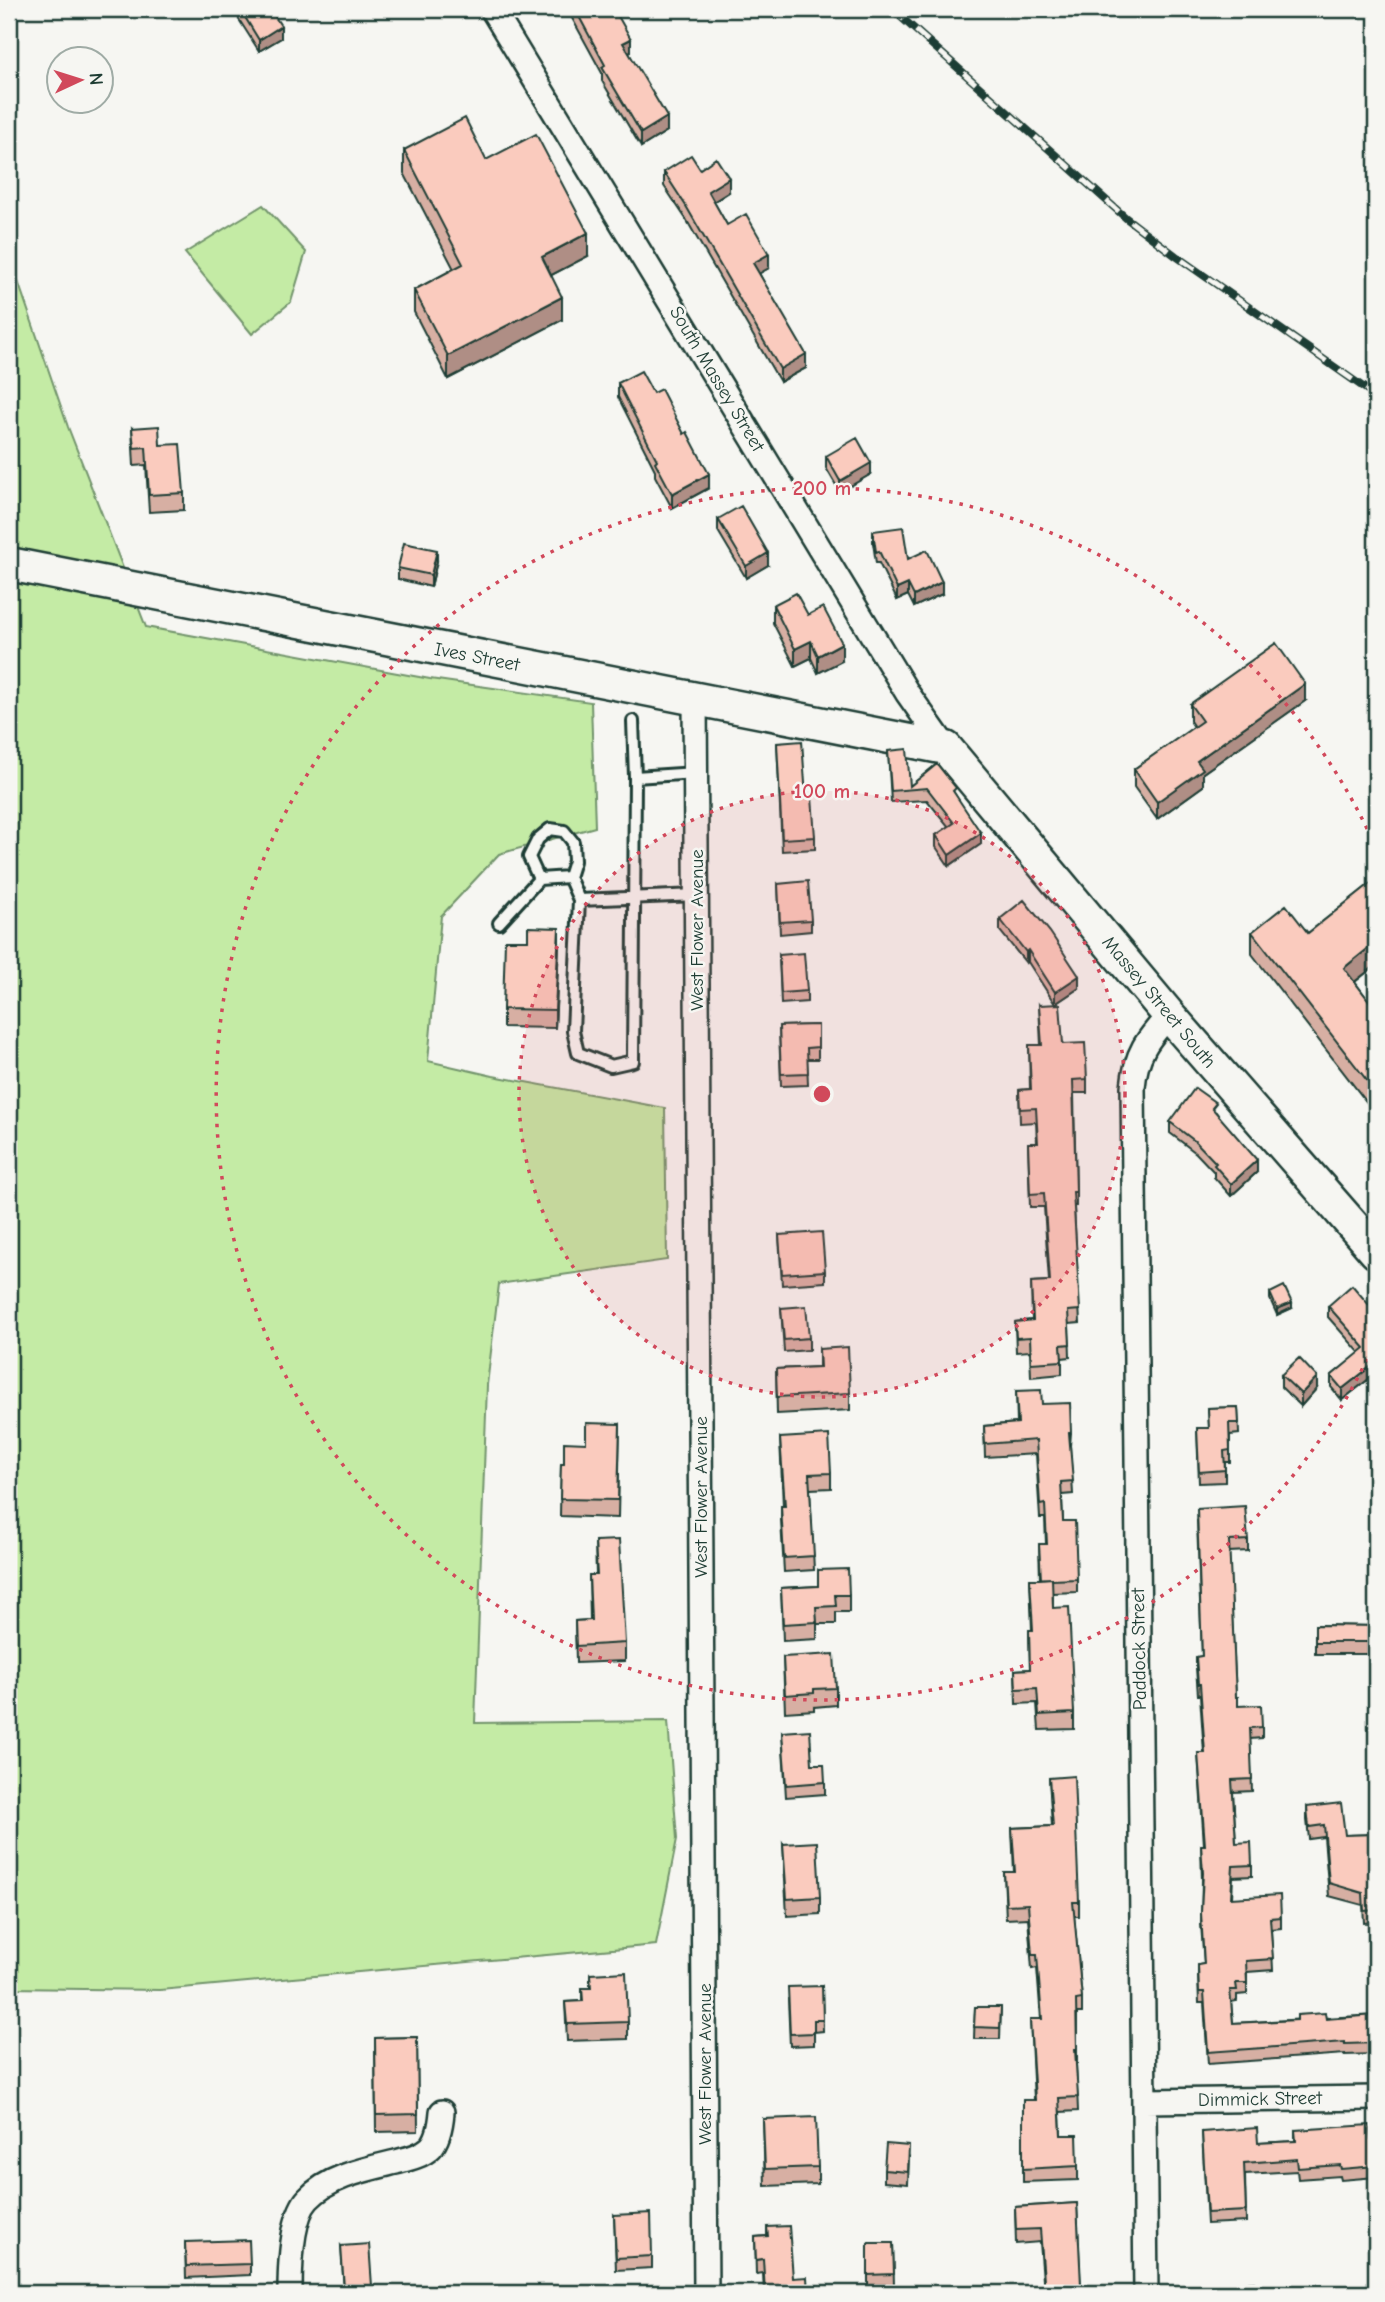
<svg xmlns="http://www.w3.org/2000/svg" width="1385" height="2302" font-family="'Comic Neue',sans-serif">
  <rect width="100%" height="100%" fill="#f6f6f2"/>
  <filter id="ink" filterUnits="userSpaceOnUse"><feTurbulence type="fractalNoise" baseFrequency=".0143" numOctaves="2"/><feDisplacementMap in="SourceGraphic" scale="14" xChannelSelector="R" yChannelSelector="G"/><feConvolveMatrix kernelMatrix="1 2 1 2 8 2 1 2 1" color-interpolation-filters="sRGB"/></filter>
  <g filter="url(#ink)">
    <!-- green -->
    <path fill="#c4eba5" stroke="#72946c" stroke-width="2" d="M263 205 306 252 291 302 252 334 185 253Z
      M9 255 68 427 146 627 430 679 591 702 595 827 499 854 441 916 428 1061 493 1076 665 1108 667 1260 499 1284 487 1385 475 1723 668 1721 677 1839 656 1945 160 1990 9 1988Z"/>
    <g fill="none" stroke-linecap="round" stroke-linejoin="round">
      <defs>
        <path id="lane" d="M633 721 635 777
          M696 773 635 777 633 1061 611 1066 578 1053 573 1031 579 900 697 895
          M569 877 539 879 529 857 538 839 550 829 564 831 573 842 574 861 569 877 579 900
          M499 923 539 879"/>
        <path id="street" d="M492 9 908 694 946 748
          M695 700 706 2293
          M1144 2101 1376 2098
          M290 2293C290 2269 291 2217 308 2199 329 2176 367 2169 396 2162 408 2159 422 2156 431 2147 439 2138 441 2124 442 2112
          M1146 2293 1133 1087C1136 1053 1147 1040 1169 1015"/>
        <path id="secondary" d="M9 564 946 748 1169 1015 1376 1252"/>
      </defs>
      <!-- lane casing -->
      <use href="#lane" stroke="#1f3d34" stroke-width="16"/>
      <!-- street casing -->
      <use href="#street" stroke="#1f3d34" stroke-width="28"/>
      <!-- secondary casing -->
      <use href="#secondary" stroke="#1f3d34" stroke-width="37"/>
      <!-- lane -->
      <use href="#lane" stroke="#f6f6f2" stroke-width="10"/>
      <!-- street -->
      <use href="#street" stroke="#f6f6f2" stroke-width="23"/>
      <!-- secondary -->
      <use href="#secondary" stroke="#f6f6f2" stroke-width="32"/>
      <defs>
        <path id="rail" d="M892 9 1126 218 1176 256 1376 396"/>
      </defs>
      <!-- rail casing -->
      <use href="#rail" stroke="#1f3d34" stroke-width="8"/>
      <!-- rail -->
      <use href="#rail" stroke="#f6f6f2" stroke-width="5" stroke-dasharray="16" stroke-linecap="butt"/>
    </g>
    <!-- wall -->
    <path fill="#d7afa3" stroke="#1f3d34" stroke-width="2" d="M238 9H270L281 38 259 51 238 18Z
      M567 9H614L631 52 629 53 667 131 641 147 602 81V73Z
      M404 150 486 160 588 256 551 275 562 320 448 379 414 312V290L454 269 404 173Z
      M700 169 729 192 714 202 727 225 769 268 759 273 806 368 780 382 686 219 664 186V172Z
      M618 383 653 393 709 488 672 508 655 476V470L618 397Z
      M132 428 184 493V510L149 512 146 465 134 466Z
      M826 456 871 474 840 492 826 468Z
      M718 519 768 565 746 578 718 531Z
      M873 531 908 559 942 594 914 607 908 595 897 600 879 563H876L873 543Z
      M437 561 431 587 398 579V568Z
      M773 605 808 615 842 661 818 673 811 658 795 666 773 623Z
      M1305 701 1203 773V786L1157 819 1134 787V769L1194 727 1190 721V704Z
      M777 743 806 797 815 837V849L782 851Z
      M888 751 910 786 937 764 956 796 981 844 949 866 936 847V835L949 827 927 800 891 802Z
      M1376 879V965L1355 982 1376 1010V1106L1372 1109 1252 954V932L1308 933Z
      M778 884 811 920V931L780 934Z
      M1000 919 1079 988 1055 1004 1028 962 1026 963 1000 931Z
      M559 945 555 1028 503 1027V1009Z
      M779 955 807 991V1002L781 1004Z
      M1039 1005 1087 1079V1093H1074L1076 1192V1206H1074L1080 1323 1069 1324 1070 1357 1062 1358V1374L1031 1377 1030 1351 1016 1352 1015 1322 1032 1320 1031 1282 1049 1281 1044 1207H1030L1028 1143H1037L1036 1122 1020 1123 1019 1090 1030 1089 1029 1045H1041Z
      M818 1025V1059H807L808 1085 781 1086 779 1026Z
      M1216 1112 1257 1172 1231 1196 1214 1177V1172L1196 1153 1170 1133V1122Z
      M779 1235 825 1271V1282L782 1285Z
      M1270 1293 1292 1308 1277 1315 1270 1299Z
      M1328 1306 1376 1313V1379L1373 1381 1370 1378 1342 1400 1331 1387V1376L1360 1353 1328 1317Z
      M781 1308 809 1338V1350L784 1352Z
      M819 1349 850 1393V1410L777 1414 776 1369 819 1367Z
      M1281 1375 1317 1388 1301 1406 1281 1387Z
      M1016 1391 1042 1404 1071 1433 1070 1446 1073 1494 1062 1495 1063 1521 1077 1579V1592L1053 1593V1608L1074 1713V1729L1039 1730 1037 1703 1016 1704 1015 1670 1030 1669 1029 1630H1032L1030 1579H1040L1039 1544H1046L1045 1518H1040L1036 1454 985 1457 984 1426 1017 1423Z
      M1238 1407 1239 1434 1230 1435V1462H1225V1482L1199 1483 1197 1428H1209L1208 1408Z
      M620 1424 618 1518 560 1516 561 1464H564L586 1443Z
      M780 1438 831 1473V1488L810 1489 814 1570 784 1572 781 1520V1506H783Z
      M1367 1440H1376V1478H1368Z
      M1197 1521 1248 1540V1551L1229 1552 1236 1697 1238 1706 1262 1727V1738L1250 1739 1252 1791 1233 1792 1236 1843 1252 1865V1876L1233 1877 1232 1898 1281 1917V1928L1271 1929 1273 1970 1247 1972V1994L1237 1995V2001L1231 2002 1233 2023 1376 2015V2054L1345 2055V2054L1208 2064 1204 2003H1199L1198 1976V1965L1204 1964 1201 1924 1202 1880 1201 1845H1204L1198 1753H1204L1200 1695H1198L1196 1668V1657L1202 1656Z
      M595 1541 625 1643V1661L576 1663 575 1621 590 1620 589 1575H596Z
      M818 1570 849 1595V1612H836V1624H817V1639L783 1641 781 1588 818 1586Z
      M1315 1625 1376 1626V1688H1373L1371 1654H1315Z
      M783 1657 836 1688V1705L814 1707V1710L785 1712Z
      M782 1732 812 1764 825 1782V1794L786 1797Z
      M1376 1755V1828L1372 1768V1756Z
      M1049 1778 1079 1902V1916H1074L1082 1999V2013H1077V2063H1076L1078 2111 1060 2112 1061 2135 1078 2166V2180L1023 2182V2100H1034L1030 2019H1041L1037 1968 1032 1969 1028 1918 1006 1919 1004 1872H1014L1012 1828 1052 1826Z
      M1307 1807 1345 1835 1376 1834V1922L1364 1923 1363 1905 1329 1896 1324 1837 1309 1839 1307 1820Z
      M783 1844 820 1897V1914L787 1916Z
      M590 1974 628 2022V2039L567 2041 565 2002 582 2001V1988H590Z
      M822 1986 823 2031 814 2032V2045L790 2046 788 1999Z
      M975 2007H1001L1000 2039H974Z
      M417 2037 418 2131 376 2132 375 2038Z
      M763 2119 818 2167V2184L765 2186Z
      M1295 2130 1371 2139H1376V2177L1341 2180 1340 2176 1298 2179 1297 2171 1245 2174 1246 2222 1207 2224 1202 2132 1258 2143 1295 2141Z
      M909 2157 908 2184 884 2182V2170Z
      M1077 2203 1081 2293H1044L1040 2242 1016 2244 1015 2207Z
      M614 2215 652 2256V2268L616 2270Z
      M767 2227 793 2278 808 2293H764L763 2273 756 2274 755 2237 767 2236Z
      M185 2242 250 2264V2275L186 2278Z
      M868 2243H893L894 2286 868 2287Z
      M341 2246 372 2286V2293H344Z"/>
    <!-- shaded-wall -->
    <path fill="#af8e85" stroke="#1f3d34" stroke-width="2" d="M281 26V38L259 51V40Z
      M631 39V52L623 56V43Z
      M667 117V131L641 147V133Z
      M729 178V192L708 205V191Z
      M588 233V256L542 280V257Z
      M769 254V268L753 277V263Z
      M562 297V320L448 379V356Z
      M806 354V368L780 382V369Z
      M871 463V474L840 492V481Z
      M709 474V488L672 508V494Z
      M437 550V561L431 587V575Z
      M768 553V565L746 578V566Z
      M942 582V594L914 607V596Z
      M908 584V595L897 600V589Z
      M811 641V658L795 666V649Z
      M842 643V661L818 673V656Z
      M1305 684V701L1203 773V786L1157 819V802L1197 761Z
      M981 833V844L949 866V855Z
      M559 928V945L555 1028V1010Z
      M1376 942V965L1344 990V968Z
      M1028 950V962L1026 963V952Z
      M1079 976V988L1055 1004V992Z
      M1376 1083V1106L1372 1109V1087Z
      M1257 1160V1172L1231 1196V1184Z
      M1292 1303V1308L1277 1315V1309Z
      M1370 1367V1378L1342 1400V1389Z
      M1376 1368V1379L1373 1381V1370Z
      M1317 1377V1388L1301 1406V1394Z"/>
    <!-- building -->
    <path fill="#facbbe" stroke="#1f3d34" stroke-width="2" d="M240 9H270L281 26 259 40Z
      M575 9H614L631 39 623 43 667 117 641 133 602 67 605 65Z
      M465 118 486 160 536 134 588 233 542 257 562 297 448 356 414 290 463 264 404 150Z
      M691 155 700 169 716 158 729 178 708 191 727 225 746 214 769 254 753 263 806 354 780 369 686 206 664 172Z
      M641 371 653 393 661 389 684 434 687 432 709 474 672 494 655 462 657 460 618 383Z
      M159 426 160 445 180 444 184 493 149 495 146 447 134 448 132 428Z
      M857 438 871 463 840 481 826 456Z
      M741 506 768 553 746 566 718 519Z
      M903 527 908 559 927 550 942 582 914 596 908 584 897 589 879 551 876 552 873 531Z
      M404 543 437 550 431 575 398 568Z
      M796 593 808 615 823 607 842 643 818 656 811 641 795 649 773 605Z
      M1276 643 1305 684 1197 761 1203 769 1157 802 1134 769 1202 721 1190 704Z
      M802 741 806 797H812L815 837 782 839 777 743Z
      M907 749 910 786 937 764 956 788 953 791 981 833 949 855 936 835 954 823 927 788 891 791 888 751Z
      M1376 879V942L1344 968 1376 1010V1083L1372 1087 1252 932 1286 905 1308 933Z
      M808 881 811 920 780 922 778 884Z
      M1024 900 1050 932 1079 976 1055 992 1028 950 1026 952 1000 919Z
      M528 927 559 928 555 1010 503 1009 505 940H528Z
      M804 953 807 991 781 993 779 955Z
      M1060 1004 1063 1044 1085 1043 1087 1079 1073 1080 1076 1192H1073L1080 1310 1068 1311 1070 1344 1061 1345 1062 1361 1031 1363 1030 1337 1016 1338 1015 1322 1033 1320 1031 1282 1050 1281 1044 1193 1030 1194 1028 1143H1038L1036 1108 1020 1109 1019 1090 1031 1089 1029 1045H1042L1039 1005Z
      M818 1025V1047L807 1048 808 1073 781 1074 779 1026Z
      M1195 1088 1216 1103 1212 1108 1257 1160 1231 1184 1214 1165 1216 1163 1196 1142 1170 1122Z
      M822 1232 825 1271 782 1274 779 1235Z
      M1352 1285 1376 1313V1368L1373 1370 1370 1367 1342 1389 1331 1376 1365 1348 1328 1306Z
      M1284 1286 1292 1303 1277 1309 1270 1293Z
      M806 1306 809 1338 784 1340 781 1308Z
      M848 1347 850 1393 777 1397 776 1369 820 1367 819 1349Z
      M1299 1358 1317 1377 1301 1394 1281 1375Z
      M1041 1390 1042 1404 1070 1403 1071 1433H1069L1073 1481 1061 1482 1063 1521H1075L1077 1579 1052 1580V1578L1041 1579 1039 1544H1047L1045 1504 1040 1505 1036 1440 985 1444 984 1426 1018 1423 1016 1391Z
      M1238 1407 1239 1423H1229L1230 1450 1224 1451 1225 1470 1199 1472 1197 1428H1209L1208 1408Z
      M586 1423 620 1424 618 1500 560 1499 561 1464H564V1442L586 1443Z
      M829 1435 831 1473 809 1474 814 1556 784 1558 781 1506H785L780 1438Z
      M1367 1440H1376V1466H1368Z
      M1245 1506 1248 1540 1229 1541 1236 1697H1238V1706L1261 1705 1262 1727 1250 1728 1252 1779 1232 1780 1236 1843 1251 1842 1252 1865 1233 1866 1231 1898 1280 1895 1281 1917 1270 1918 1273 1959 1246 1961 1247 1983H1236L1237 1990H1230L1233 2023 1297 2020V2015L1325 2013 1326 2019 1376 2015V2043L1345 2044V2042L1208 2052 1204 1992H1199L1198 1965 1204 1964 1201 1913 1203 1873 1201 1845H1205L1198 1753H1205L1200 1684H1198L1196 1657 1202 1656 1197 1509Z
      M619 1540 625 1643 576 1646 575 1621 591 1620 589 1575H597L595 1541Z
      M848 1569 849 1595H835L836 1606 816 1607 817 1622 783 1624 781 1588 818 1586V1570Z
      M1052 1578 1053 1608 1069 1607 1074 1713 1039 1715 1037 1688 1016 1689 1015 1670 1030 1669 1029 1630H1033L1030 1579Z
      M1315 1625 1376 1626V1676H1373L1371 1642H1315Z
      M834 1654 836 1688 814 1689V1693L785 1695 783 1657Z
      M810 1730 812 1764H824L825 1782 786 1785 782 1732Z
      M1376 1755V1816L1372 1756Z
      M1074 1776 1079 1902H1073L1082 1999 1076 2000 1077 2049H1075L1078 2097 1059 2098 1061 2135H1077L1078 2166 1023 2169V2100H1035L1030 2019H1042L1037 1955H1032L1028 1904 1006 1905 1004 1872H1015L1012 1828 1053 1826 1049 1778Z
      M1341 1803 1345 1835 1376 1834V1910L1364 1911 1363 1893 1329 1883 1324 1825 1309 1827 1307 1807Z
      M817 1842 820 1897 787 1899 783 1844Z
      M626 1972 628 2022 567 2024 565 2002 583 2001 582 1988H591L590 1974Z
      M822 1986 823 2020H814V2033L790 2034 788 1987Z
      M975 2007H1001L1000 2028 974 2027Z
      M417 2037 418 2114 376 2115 375 2038Z
      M816 2117 818 2167 765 2169 763 2119Z
      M1370 2125 1371 2139H1376V2166L1341 2169 1340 2165 1298 2168 1297 2159 1244 2163 1246 2211 1207 2213 1202 2132 1257 2128 1258 2143 1296 2141 1295 2130Z
      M886 2144 909 2146 908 2172 884 2170Z
      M1077 2203 1081 2285 1071 2286V2293H1045L1040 2229 1016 2230 1015 2207Z
      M651 2213 652 2256 616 2258 614 2215Z
      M789 2226 793 2278 807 2277 808 2293H765L763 2259 756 2260 755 2237 768 2236 767 2227Z
      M249 2240 250 2264 186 2266 185 2242Z
      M868 2243H893L894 2274 868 2275Z
      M369 2244 372 2286 344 2288 341 2246Z
      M1254 2282 1255 2293H1213L1212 2285Z"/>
  </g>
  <!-- distance rings -->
  <circle cx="822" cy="1094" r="303" fill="#d1495b" fill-opacity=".12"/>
  <g fill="none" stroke="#d1495b" stroke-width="3.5" stroke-dasharray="3.5 7">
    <circle cx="822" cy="1094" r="303"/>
    <path d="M1376 1340A606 606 0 1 1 1376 848"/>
  </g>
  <g text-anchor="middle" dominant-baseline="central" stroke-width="5" stroke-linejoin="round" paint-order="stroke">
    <!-- street labels -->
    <g font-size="19" fill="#1f3d34" stroke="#f6f6f2">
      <text transform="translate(717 379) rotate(59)">South Massey Street</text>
      <text transform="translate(477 657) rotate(11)">Ives Street</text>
      <text transform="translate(697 930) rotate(-90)">West Flower Avenue</text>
      <text transform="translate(1159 1002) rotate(50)">Massey Street South</text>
      <text transform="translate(701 1497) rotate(-90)">West Flower Avenue</text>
      <text transform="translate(1139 1649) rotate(-91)">Paddock Street</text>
      <text transform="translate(705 2064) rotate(-90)">West Flower Avenue</text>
      <text transform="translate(1260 2099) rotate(-1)">Dimmick Street</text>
    </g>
  </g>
  <circle cx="822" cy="1094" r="10" fill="#d1495b" stroke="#f6f6f2" stroke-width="3.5"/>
  <g font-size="21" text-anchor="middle" font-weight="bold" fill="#d1495b" stroke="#f6f6f2" stroke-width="5" stroke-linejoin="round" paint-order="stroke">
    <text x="822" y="495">200 m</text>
    <text x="822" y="798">100 m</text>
  </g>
  <!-- margin -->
  <rect width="1385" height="2302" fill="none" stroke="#f6f6f2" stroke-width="35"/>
  <rect x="18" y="18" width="1350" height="2267" fill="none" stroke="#1f3d34" stroke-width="2.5" filter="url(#ink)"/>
  <!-- north arrow -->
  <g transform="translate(80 80) rotate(86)"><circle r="33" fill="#f6f6f2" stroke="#a0aca6" stroke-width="2"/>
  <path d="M0-5L12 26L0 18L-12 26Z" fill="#d1495b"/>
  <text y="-10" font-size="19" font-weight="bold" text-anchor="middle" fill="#1f3d34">N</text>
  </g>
</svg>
